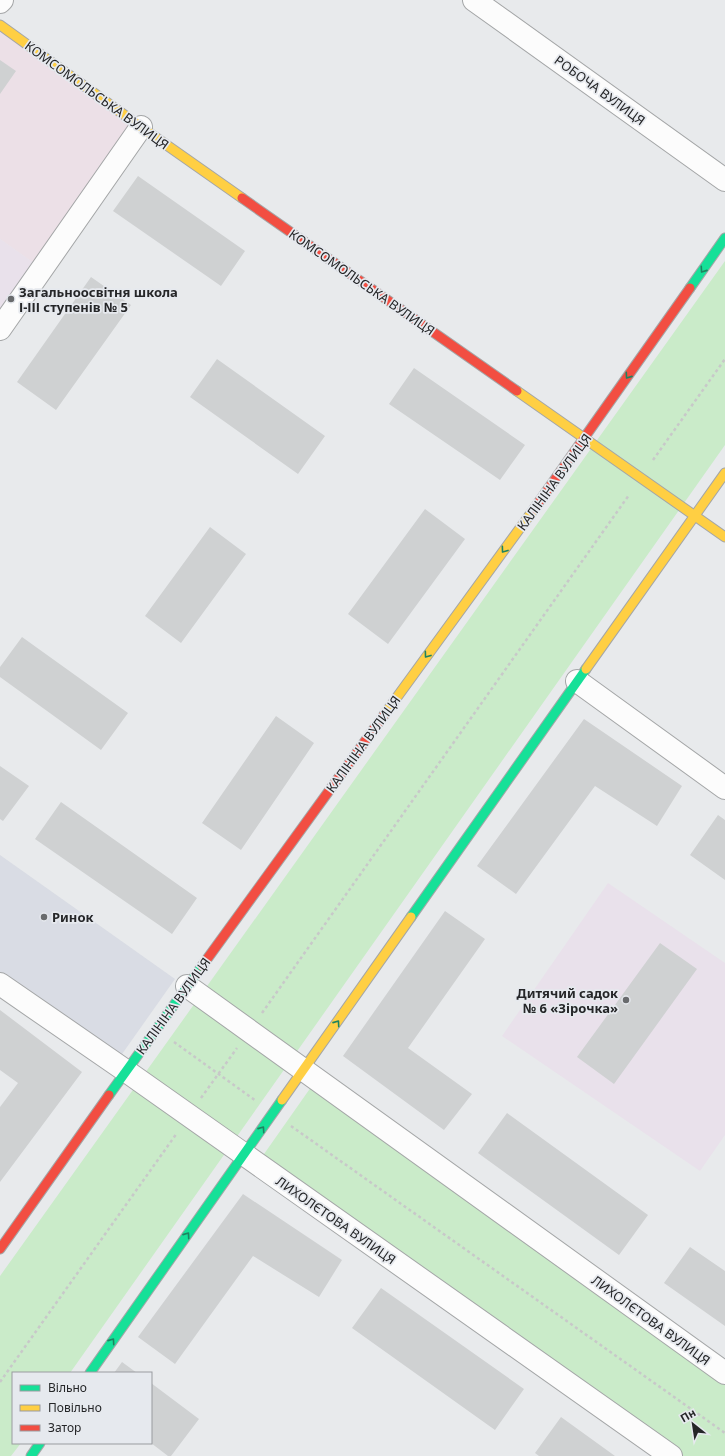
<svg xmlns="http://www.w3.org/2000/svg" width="725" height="1456" font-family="'Noto Sans',sans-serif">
  <rect width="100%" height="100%" fill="#e8eaec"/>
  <!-- built -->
  <path fill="#d9dce4" d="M0 855 175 979 115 1064 0 984Z"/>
  <!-- industrial -->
  <path fill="#ece0e7" d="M0 25 141 127 42 269 0 239Z"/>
  <!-- education -->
  <path fill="#e9e1eb" d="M0 239 42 269 0 329Z
    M608 883 725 963V1135L700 1171 502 1036Z"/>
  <!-- green -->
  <path fill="#caebc9" d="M725 261V445L70 1373H13V1443H21L11 1456H0V1276Z
    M316 1080 725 1373V1456H671L257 1164Z"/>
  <!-- building -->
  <path fill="#cfd1d2" d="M0 60 16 71 0 94Z
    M138 176 245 251 221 286 113 211Z
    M91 277 131 305 56 410 17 382Z
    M217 359 325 436 298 474 190 397Z
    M414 368 525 445 500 480 389 404Z
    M425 509 465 539 388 644 348 614Z
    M210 527 246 554 181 643 145 616Z
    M22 637 128 713 101 750 0 677V667Z
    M276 716 314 743 241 850 202 823Z
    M584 719 682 786 657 826 595 786 516 894 477 866Z
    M0 766 29 786 3 821 0 819Z
    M61 802 197 898 172 934 35 839Z
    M718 815 725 820V880L690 855Z
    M445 911 485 939 408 1048 472 1094 444 1130 343 1056Z
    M660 943 697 969 614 1084 577 1057Z
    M0 1010 82 1072 0 1182V1107L18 1083 0 1070Z
    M507 1113 648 1215 619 1255 478 1153Z
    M243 1194 342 1260 319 1297 253 1256 175 1364 138 1337Z
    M690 1247 725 1271V1326L664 1283Z
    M381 1288 524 1389 495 1430 352 1328Z
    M122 1362 137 1373H114Z
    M151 1383 199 1419 171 1456H168L151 1443Z
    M561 1417 615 1456H539L535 1453Z"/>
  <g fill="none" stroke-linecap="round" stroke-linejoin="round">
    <defs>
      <path id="street" d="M474 0 725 180
        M0 2 2 0
        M0 329 141 127
        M577 681 725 788
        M0 984 126 1071 671 1456
        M187 986 725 1373"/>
      <path id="fast" d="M690 288 725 238
        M411 917 586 669
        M109 1095 202 966
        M90 1373 282 1100
        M31 1456 40 1443"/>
      <path id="slow" d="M0 25 141 127 242 198
        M517 391 725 537
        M586 669 725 473
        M384 715 534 509
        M282 1100 411 917"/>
      <path id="jam" d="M242 198 517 391
        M534 509 690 288
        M202 966 384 715
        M0 1249 109 1095"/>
    </defs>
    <!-- street casing -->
    <use href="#street" stroke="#a4a6a7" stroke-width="24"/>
    <!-- fast casing -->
    <use href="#fast" stroke="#a4a6a7" stroke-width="11"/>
    <!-- slow casing -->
    <use href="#slow" stroke="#a4a6a7" stroke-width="11"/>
    <!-- jam casing -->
    <use href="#jam" stroke="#a4a6a7" stroke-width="11"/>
    <!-- path -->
    <path stroke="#c8c8c9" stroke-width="2.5" stroke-dasharray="3 3" stroke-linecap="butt" d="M653 460 725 359
      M262 1013 629 495
      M174 1042 256 1101
      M201 1098 237 1048
      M291 1126 725 1433
      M0 1382 177 1133"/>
    <!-- street -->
    <use href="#street" stroke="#fcfcfc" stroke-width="22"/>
    <!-- fast -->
    <use href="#fast" stroke="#16e098" stroke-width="9"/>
    <!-- slow -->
    <use href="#slow" stroke="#ffcf43" stroke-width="9"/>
    <!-- jam -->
    <use href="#jam" stroke="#f24e42" stroke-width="9"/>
  </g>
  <!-- one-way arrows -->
  <defs><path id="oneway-chevron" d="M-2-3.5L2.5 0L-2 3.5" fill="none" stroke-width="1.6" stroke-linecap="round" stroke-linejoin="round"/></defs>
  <g stroke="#1e8360">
    <use href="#oneway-chevron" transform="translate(703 270) rotate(125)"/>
    <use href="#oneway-chevron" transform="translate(628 376) rotate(125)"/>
    <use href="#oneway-chevron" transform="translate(504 550) rotate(126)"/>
    <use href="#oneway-chevron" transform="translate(427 655) rotate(126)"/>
    <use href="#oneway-chevron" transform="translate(337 1023) rotate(-55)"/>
    <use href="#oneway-chevron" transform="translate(262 1129) rotate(-55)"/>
    <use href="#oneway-chevron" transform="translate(187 1235) rotate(-55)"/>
    <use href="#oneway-chevron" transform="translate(112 1341) rotate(-55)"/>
  </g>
  <!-- markers -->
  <g fill="#696b6d" stroke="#e6e9ee" stroke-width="1.5">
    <circle cx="11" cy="299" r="4"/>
    <circle cx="44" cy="917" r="4"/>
    <circle cx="626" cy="1000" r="4"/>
  </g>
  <g text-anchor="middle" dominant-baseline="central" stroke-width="3.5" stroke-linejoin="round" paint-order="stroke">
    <!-- street labels -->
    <g font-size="13" fill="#252628" stroke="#e6e9ee">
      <text transform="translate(600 90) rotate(36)">РОБОЧА ВУЛИЦЯ</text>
      <text transform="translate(97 95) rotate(36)">КОМСОМОЛЬСЬКА ВУЛИЦЯ</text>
      <text transform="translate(362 282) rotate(35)">КОМСОМОЛЬСЬКА ВУЛИЦЯ</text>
      <text transform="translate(554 482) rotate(-54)">КАЛІНІНА ВУЛИЦЯ</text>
      <text transform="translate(363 744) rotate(-54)">КАЛІНІНА ВУЛИЦЯ</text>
      <text transform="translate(173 1006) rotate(-54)">КАЛІНІНА ВУЛИЦЯ</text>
      <text transform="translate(336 1220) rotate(35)">ЛИХОЛЄТОВА ВУЛИЦЯ</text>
      <text transform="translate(651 1320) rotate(36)">ЛИХОЛЄТОВА ВУЛИЦЯ</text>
    </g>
    <!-- poi labels -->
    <g font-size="13" font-weight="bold" fill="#252628" stroke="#e6e9ee" text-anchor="start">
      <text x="19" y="292">Загальноосвітня школа<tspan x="19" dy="15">І-ІІІ ступенів № 5</tspan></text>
      <text x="52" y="917">Ринок</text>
      <text x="618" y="993" text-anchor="end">Дитячий садок<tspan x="618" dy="15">№ 6 «Зірочка»</tspan></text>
    </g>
  </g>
  <!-- legend -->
  <rect x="12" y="1372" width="140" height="72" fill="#e6e9ee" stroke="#999b9f"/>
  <rect x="20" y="1385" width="20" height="6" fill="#16e098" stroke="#999b9f"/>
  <text x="48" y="1392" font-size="12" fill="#252628">Вільно</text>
  <rect x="20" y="1405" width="20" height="6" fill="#ffcf43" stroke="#999b9f"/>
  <text x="48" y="1412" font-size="12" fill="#252628">Повільно</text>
  <rect x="20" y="1425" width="20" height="6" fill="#f24e42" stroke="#999b9f"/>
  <text x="48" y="1432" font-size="12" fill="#252628">Затор</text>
  <!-- north arrow -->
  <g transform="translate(693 1424) rotate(330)" stroke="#e6e9ee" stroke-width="3" paint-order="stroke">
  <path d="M0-3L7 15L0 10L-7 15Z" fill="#252628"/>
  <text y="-6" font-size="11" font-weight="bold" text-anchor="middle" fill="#252628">Пн</text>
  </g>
</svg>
